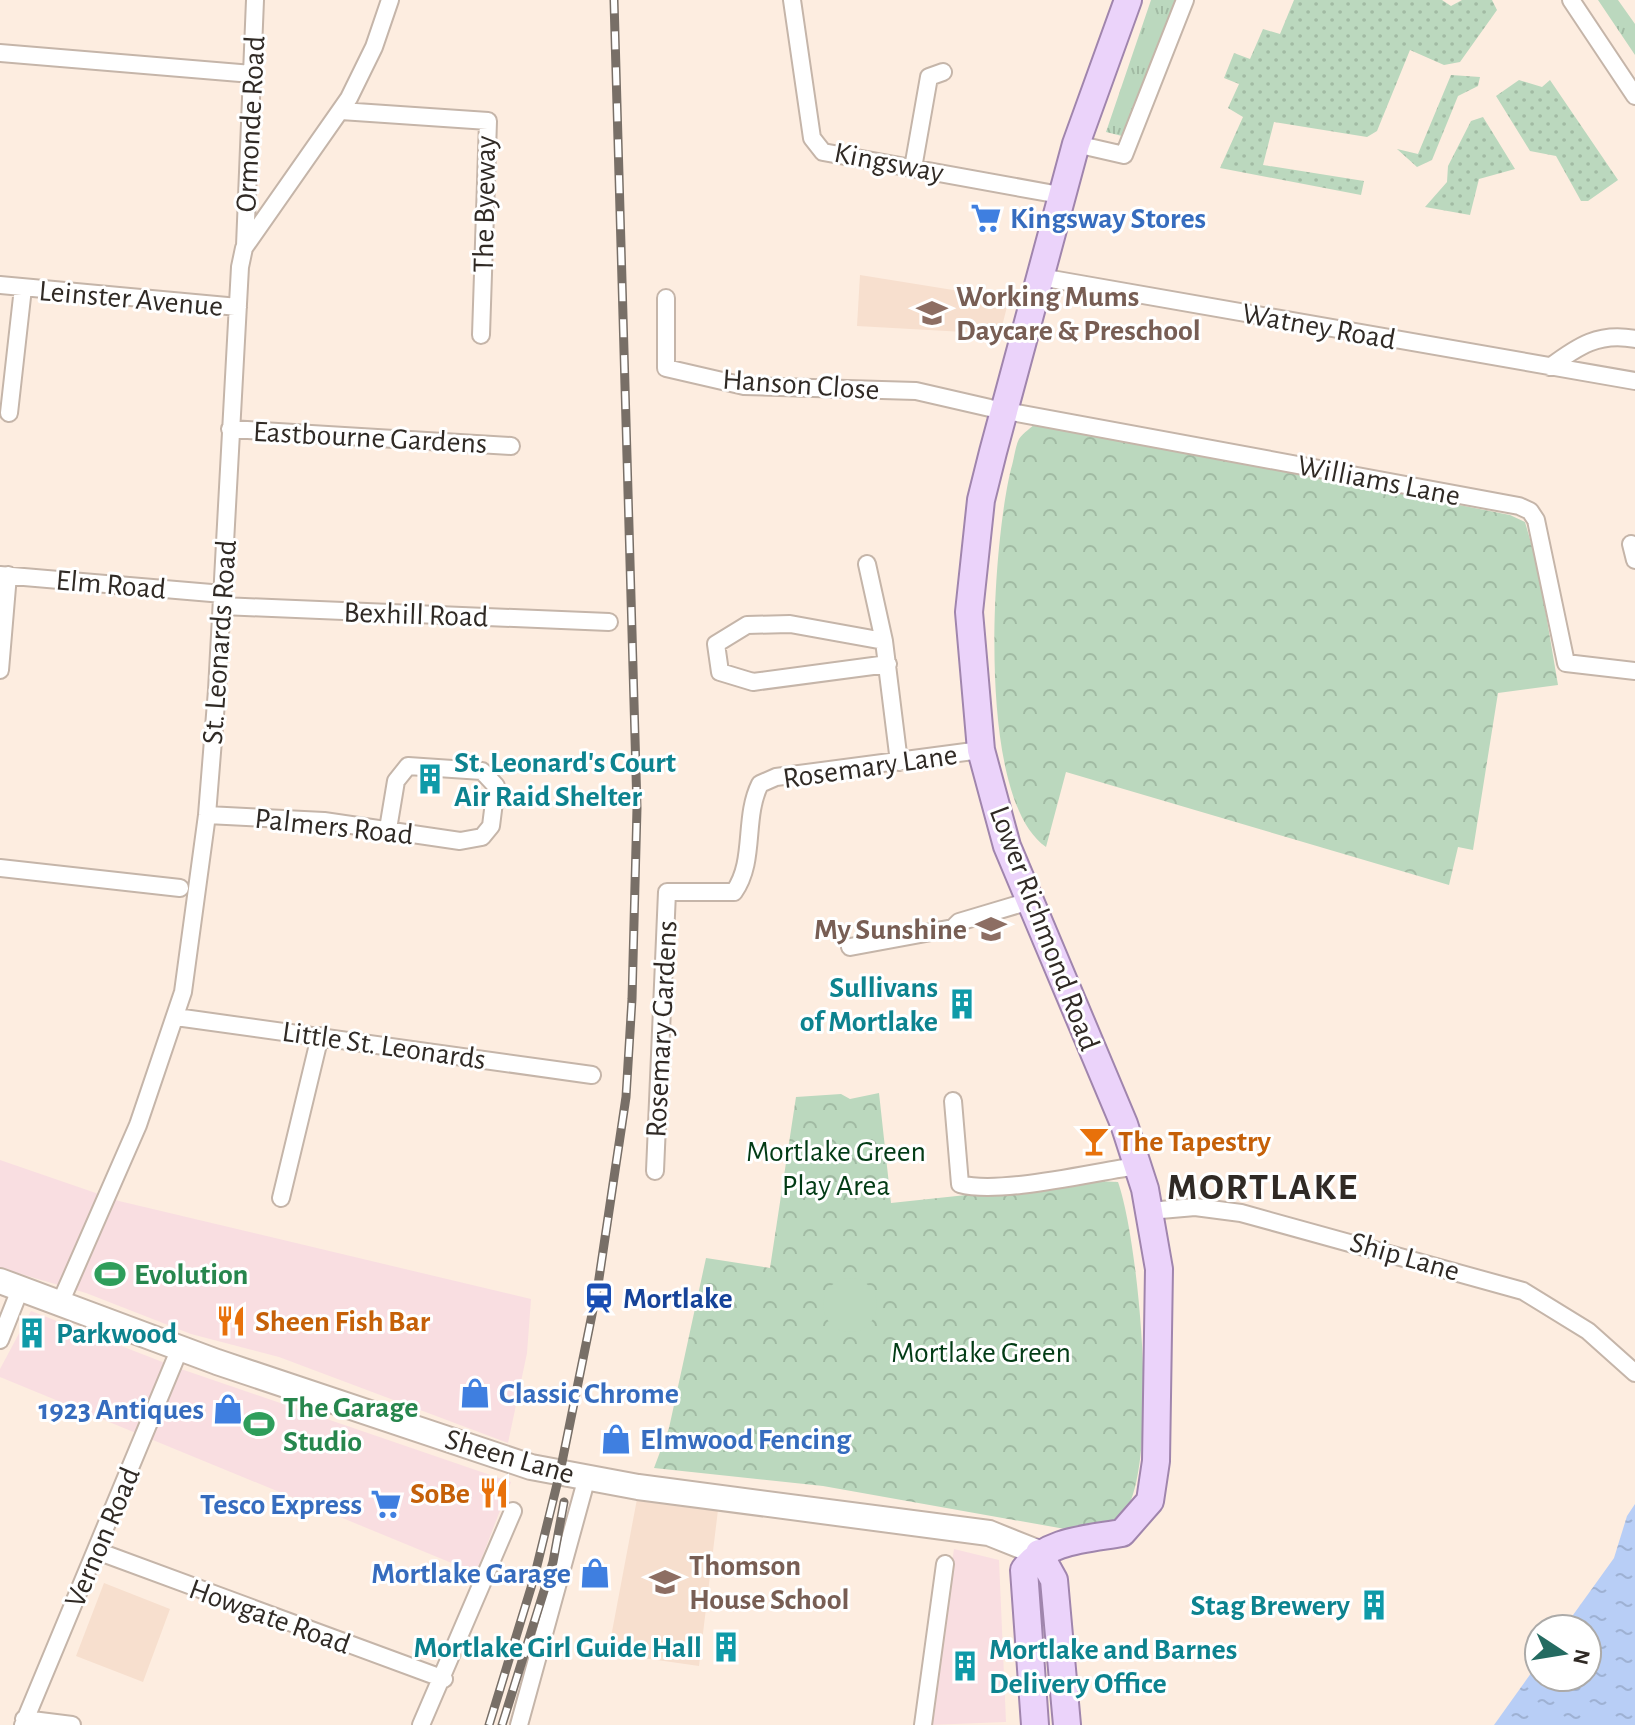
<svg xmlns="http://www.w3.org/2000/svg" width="1635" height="1725" font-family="'Alegreya Sans',sans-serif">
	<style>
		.commercial { fill: #f9dee1 }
		.built { fill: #f7dfce }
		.grass { fill: url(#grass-tufts) }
		.forest { fill: url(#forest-crowns) }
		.garden { fill: url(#garden-dots) }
		.pitch { fill: #bbd8be }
		.water { fill: url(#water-ripples) }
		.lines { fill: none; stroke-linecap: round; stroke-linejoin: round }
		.minor-casing { stroke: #c5b5a9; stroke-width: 20 }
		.secondary-casing { stroke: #c5b5a9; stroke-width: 28 }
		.primary-casing { stroke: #a085ad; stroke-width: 30 }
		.minor { stroke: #fff; stroke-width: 16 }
		.secondary { stroke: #fff; stroke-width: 24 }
		.primary { stroke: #ebd3fa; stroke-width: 26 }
		.rail-casing { stroke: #786f67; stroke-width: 9 }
		.rail { stroke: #fff; stroke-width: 6; stroke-dasharray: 18; stroke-linecap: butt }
		.labels { text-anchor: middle; stroke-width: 6; stroke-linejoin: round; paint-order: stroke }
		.street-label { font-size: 30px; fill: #302a25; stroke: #fff }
		.shop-label { font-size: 30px; font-weight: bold; fill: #366cbe; stroke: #fff; text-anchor: start }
		.education-label { font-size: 30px; font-weight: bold; fill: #785e54; stroke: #fff; text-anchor: start }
		.culture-label { font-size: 30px; font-weight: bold; fill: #0d838f; stroke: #fff; text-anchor: start }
		.food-label { font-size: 30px; font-weight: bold; fill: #c56008; stroke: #fff; text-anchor: start }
		.park-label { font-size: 30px; fill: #023b15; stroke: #fff }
		.leisure-label { font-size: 30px; font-weight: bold; fill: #27864d; stroke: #fff; text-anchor: start }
		.transit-label { font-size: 30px; font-weight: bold; fill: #164399; stroke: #fff; text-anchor: start }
		.district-label { font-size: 38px; font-weight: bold; letter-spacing: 2px; fill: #302a25; stroke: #fff }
	</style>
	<defs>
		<pattern id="grass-tufts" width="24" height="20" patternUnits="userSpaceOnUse" patternTransform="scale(2)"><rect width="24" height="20" fill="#bbd8be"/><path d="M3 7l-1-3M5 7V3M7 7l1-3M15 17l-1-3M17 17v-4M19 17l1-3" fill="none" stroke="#a1baa3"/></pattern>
		<pattern id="forest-crowns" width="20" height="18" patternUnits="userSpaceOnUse" patternTransform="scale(2)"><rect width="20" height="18" fill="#bbd8be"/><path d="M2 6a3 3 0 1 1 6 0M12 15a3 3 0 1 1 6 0" fill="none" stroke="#a1baa3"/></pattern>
		<pattern id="garden-dots" width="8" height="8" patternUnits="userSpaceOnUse" patternTransform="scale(2)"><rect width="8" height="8" fill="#bbd8be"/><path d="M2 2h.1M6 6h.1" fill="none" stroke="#a1baa3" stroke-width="1.8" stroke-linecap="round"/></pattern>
		<pattern id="water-ripples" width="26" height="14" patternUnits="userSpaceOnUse" patternTransform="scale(2)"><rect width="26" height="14" fill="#b8cef6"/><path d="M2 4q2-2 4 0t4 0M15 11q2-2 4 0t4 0" fill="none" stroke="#9eb1d3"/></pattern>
	</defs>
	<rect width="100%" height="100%" fill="#fdede0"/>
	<!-- commercial -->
	<path class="commercial" d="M0,1160L119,1201L531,1299L527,1353L508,1443L279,1357L191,1334L86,1293L0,1268Z
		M31,1311L178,1368L511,1482L476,1573L0,1377V1369Z
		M954,1549L999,1560L1006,1722L928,1725Z"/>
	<!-- built -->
	<path class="built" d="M860,275L1009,299L1000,334L857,326Z
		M637,1499L718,1510L699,1666L608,1653Z
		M104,1583L170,1609L143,1682L76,1656Z"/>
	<!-- grass -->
	<path class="grass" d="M1151,0H1175L1126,137L1106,132Z
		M1598,0H1618L1635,24V55Z"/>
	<!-- forest -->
	<path class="forest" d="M1037,422L1510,515L1525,522L1538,567L1558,685L1498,693L1473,850L1458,847L1449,885L1066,772L1046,847C975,798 992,546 1011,469C1014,460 1015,447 1019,439C1023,433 1032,427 1037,422Z
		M879,1093L891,1203L1097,1181L1118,1182C1139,1242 1160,1463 1124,1514C1114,1530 1099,1530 1082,1532L823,1486L654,1468L669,1428L706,1258L770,1268L796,1097L841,1094L850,1099Z"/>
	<!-- garden -->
	<path class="garden" d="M1294,0H1442L1451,6L1462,0H1492L1497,10L1460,62L1444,65L1410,50L1377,131L1367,137L1274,122L1263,165L1364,181L1361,195L1220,168L1243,117L1228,108L1239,84L1224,78L1234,53L1250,59L1263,29L1280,34Z
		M1451,75L1480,77L1478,86L1458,96L1432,160L1417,167L1397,149L1418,154Z
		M1519,80L1542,87L1550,80L1618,180L1588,201H1581L1556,156L1530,151L1496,96Z
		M1483,117L1515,169L1479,179L1470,215L1425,207L1447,182L1448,166L1471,121Z"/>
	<!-- pitch -->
	<path class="pitch" d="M823 1305a27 27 0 1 1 54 0a27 27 0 1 1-54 0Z"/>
	<!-- water -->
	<path class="water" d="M1635,1504V1725H1494L1539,1662V1677H1587V1629H1563L1614,1558L1627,1516Z"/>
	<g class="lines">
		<!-- minor casing -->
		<g class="minor-casing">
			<path id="minor" d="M792,0L812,138L823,152L1060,195
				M1571,0L1635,96
				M0,53L252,74
				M341,111L488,121L481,335
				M1076,144L1124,155L1185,0
				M913,168L929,77L943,72
				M245,246L255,0
				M1040,277L1635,381
				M0,285L238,307
				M666,298V368L744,386L916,391L990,408L1519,506L1530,511L1536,520L1566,663L1635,671
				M1550,367C1578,346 1599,332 1635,339
				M9,413L23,288
				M230,429L511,446
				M1631,544L1635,560
				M867,564L884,641L899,762
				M0,575L223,594
				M222,606L609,622
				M884,641L790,624L747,625L716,644L720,672L753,682L888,664
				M0,670L8,575
				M207,815L324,821L460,841L482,837L491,826L496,786L482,771L408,766L396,781L388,829
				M0,868L180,888
				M850,947L953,928L959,922L1033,900
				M176,1017L592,1075
				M953,1101L960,1184C1000,1195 1093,1172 1137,1166
				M655,1171L667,892H734C756,861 743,818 760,784L776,777L981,750
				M281,1198L320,1036
				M1149,1211L1195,1207L1241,1213L1523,1291L1588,1331L1635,1373
				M61,1301L138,1125L183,992L207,815L217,690L240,267L244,248L349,98L374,47L390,0
				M0,1340L21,1287
				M97,1551L444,1679
				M24,1719L72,1725
				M23,1725L180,1348
				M421,1725L513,1511
				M519,1725L587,1477
				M923,1725L945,1564"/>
		</g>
		<!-- secondary casing -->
		<g class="secondary-casing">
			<path id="secondary" d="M0,1281L217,1362L531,1467L638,1487L989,1533L1039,1553"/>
		</g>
		<!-- primary casing -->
		<g class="primary-casing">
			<path id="primary" d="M1039,1553L1054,1580L1067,1725
				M1035,1725L1024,1570C1046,1540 1088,1539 1122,1533L1150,1501L1156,1461L1159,1269L1145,1189L1124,1124L1007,846L981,750L969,612L981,500L993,452L1076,144L1128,0"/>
		</g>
		<!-- minor -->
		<use href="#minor" class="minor"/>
		<!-- secondary -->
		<use href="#secondary" class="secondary"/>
		<!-- primary -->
		<use href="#primary" class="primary"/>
		<!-- rail casing -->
		<g class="rail-casing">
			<path id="rail" d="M489,1725L534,1578L560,1472L598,1285L626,1097L632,999L637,808L614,0
				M502,1725L553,1562L564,1502"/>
		</g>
		<!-- rail -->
		<use href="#rail" class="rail"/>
	</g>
	<!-- icons -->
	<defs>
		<g id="supermarket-bare" transform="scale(2.4)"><path d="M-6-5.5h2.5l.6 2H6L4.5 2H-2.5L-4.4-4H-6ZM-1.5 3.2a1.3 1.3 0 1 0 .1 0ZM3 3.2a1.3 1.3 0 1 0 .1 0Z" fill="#3f7fe0" stroke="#fff" stroke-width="2.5" paint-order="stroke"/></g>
		<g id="school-bare" transform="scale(2.4)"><path d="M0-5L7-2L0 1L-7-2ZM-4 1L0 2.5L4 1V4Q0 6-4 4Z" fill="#8d6e63" stroke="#fff" stroke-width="2.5" paint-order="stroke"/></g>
		<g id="building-bare" transform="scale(2.4)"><path d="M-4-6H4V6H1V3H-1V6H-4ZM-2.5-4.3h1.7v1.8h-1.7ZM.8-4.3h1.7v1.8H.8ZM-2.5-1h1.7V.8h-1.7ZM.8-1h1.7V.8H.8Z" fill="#0f9aa8" stroke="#fff" stroke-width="2.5" paint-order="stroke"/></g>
		<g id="bar-bare" transform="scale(2.4)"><path d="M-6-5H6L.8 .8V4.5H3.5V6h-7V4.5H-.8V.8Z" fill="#e8710a" stroke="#fff" stroke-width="2.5" paint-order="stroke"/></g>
		<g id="stadium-bare" transform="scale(2.4)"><path d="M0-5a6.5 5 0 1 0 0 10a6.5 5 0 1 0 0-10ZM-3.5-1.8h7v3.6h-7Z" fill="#2e9e5b" stroke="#fff" stroke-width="2.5" paint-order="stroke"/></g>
		<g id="station-bare" transform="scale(2.4)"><path d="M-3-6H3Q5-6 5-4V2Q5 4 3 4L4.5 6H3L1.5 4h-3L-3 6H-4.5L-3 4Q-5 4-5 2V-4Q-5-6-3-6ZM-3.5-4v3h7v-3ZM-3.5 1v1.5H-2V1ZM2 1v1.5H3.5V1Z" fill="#1a4fb4" stroke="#fff" stroke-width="2.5" paint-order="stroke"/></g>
		<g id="restaurant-bare" transform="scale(2.4)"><path d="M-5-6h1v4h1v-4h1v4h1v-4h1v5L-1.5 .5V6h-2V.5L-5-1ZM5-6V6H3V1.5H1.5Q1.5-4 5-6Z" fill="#e8710a" stroke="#fff" stroke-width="2.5" paint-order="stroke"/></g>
		<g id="shop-bare" transform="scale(2.4)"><path d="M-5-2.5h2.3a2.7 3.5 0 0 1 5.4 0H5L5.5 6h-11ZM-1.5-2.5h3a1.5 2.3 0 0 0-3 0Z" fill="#3f7fe0" stroke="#fff" stroke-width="2.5" paint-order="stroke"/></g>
	</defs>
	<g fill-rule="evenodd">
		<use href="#supermarket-bare" x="986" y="218"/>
		<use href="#school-bare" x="932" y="313"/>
		<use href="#building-bare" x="430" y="779"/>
		<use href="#school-bare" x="991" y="929"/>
		<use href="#building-bare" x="962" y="1004"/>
		<use href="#bar-bare" x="1094" y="1141"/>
		<use href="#stadium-bare" x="110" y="1274"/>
		<use href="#station-bare" x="599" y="1298"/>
		<use href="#restaurant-bare" x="231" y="1321"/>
		<use href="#building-bare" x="32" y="1333"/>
		<use href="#shop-bare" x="475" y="1393"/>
		<use href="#shop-bare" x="228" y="1409"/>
		<use href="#stadium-bare" x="259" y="1424"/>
		<use href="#shop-bare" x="616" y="1439"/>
		<use href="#restaurant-bare" x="494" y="1493"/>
		<use href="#supermarket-bare" x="386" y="1504"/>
		<use href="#shop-bare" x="595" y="1573"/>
		<use href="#school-bare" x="665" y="1582"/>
		<use href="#building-bare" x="1374" y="1605"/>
		<use href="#building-bare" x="726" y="1647"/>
		<use href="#building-bare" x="965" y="1666"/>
	</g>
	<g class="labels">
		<!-- street labels -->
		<g class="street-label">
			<text transform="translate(250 124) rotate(-87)" y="10">Ormonde Road</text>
			<text transform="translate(889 162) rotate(11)" y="10">Kingsway</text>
			<text transform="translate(484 204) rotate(-89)" y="10">The Byeway</text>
			<text transform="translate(131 298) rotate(5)" y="10">Leinster Avenue</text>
			<text transform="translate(1319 326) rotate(10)" y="10">Watney Road</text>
			<text transform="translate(801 384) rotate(4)" y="10">Hanson Close</text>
			<text transform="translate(370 437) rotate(3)" y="10">Eastbourne Gardens</text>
			<text transform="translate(1379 480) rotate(11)" y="10">Williams Lane</text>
			<text transform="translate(111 584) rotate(5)" y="10">Elm Road</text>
			<text transform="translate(416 614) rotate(2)" y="10">Bexhill Road</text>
			<text transform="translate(219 642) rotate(-86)" y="10">St. Leonards Road</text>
			<text transform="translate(870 766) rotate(-8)" y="10">Rosemary Lane</text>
			<text transform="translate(334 826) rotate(6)" y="10">Palmers Road</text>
			<text transform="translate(1045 928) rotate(69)" y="10">Lower Richmond Road</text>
			<text transform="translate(661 1029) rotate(-87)" y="10">Rosemary Gardens</text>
			<text transform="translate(384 1045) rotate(8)" y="10">Little St. Leonards</text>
			<text transform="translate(1405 1256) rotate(16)" y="10">Ship Lane</text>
			<text transform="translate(510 1456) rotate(16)" y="10">Sheen Lane</text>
			<text transform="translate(102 1537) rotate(-67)" y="10">Vernon Road</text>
			<text transform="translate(270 1616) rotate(20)" y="10">Howgate Road</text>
		</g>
		<!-- shop labels -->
		<g class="shop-label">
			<text x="1010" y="228">Kingsway Stores</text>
			<text x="499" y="1403">Classic Chrome</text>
			<text x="204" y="1419" text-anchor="end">1923 Antiques</text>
			<text x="640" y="1449">Elmwood Fencing</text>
			<text x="362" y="1514" text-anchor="end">Tesco Express</text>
			<text x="571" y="1583" text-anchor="end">Mortlake Garage</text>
		</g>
		<!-- education labels -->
		<g class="education-label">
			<text x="956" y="306">Working Mums<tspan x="956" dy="34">Daycare &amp; Preschool</tspan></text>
			<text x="967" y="939" text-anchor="end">My Sunshine</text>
			<text x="689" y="1575">Thomson<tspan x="689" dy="34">House School</tspan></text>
		</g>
		<!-- culture labels -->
		<g class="culture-label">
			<text x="454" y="772">St. Leonard's Court<tspan x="454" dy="34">Air Raid Shelter</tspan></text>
			<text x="938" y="997" text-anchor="end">Sullivans<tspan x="938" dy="34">of Mortlake</tspan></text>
			<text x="56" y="1343">Parkwood</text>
			<text x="1350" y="1615" text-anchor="end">Stag Brewery</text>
			<text x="702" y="1657" text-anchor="end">Mortlake Girl Guide Hall</text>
			<text x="989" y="1659">Mortlake and Barnes<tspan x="989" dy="34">Delivery Office</tspan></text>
		</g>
		<!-- food labels -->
		<g class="food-label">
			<text x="1118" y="1151">The Tapestry</text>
			<text x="255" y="1331">Sheen Fish Bar</text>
			<text x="470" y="1503" text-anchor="end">SoBe</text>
		</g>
		<!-- park labels -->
		<g class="park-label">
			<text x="836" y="1161">Mortlake Green<tspan x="836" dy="34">Play Area</tspan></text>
			<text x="981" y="1362">Mortlake Green</text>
		</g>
		<!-- leisure labels -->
		<g class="leisure-label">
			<text x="134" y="1284">Evolution</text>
			<text x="283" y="1417">The Garage<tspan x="283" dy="34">Studio</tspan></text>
		</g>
		<!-- transit labels -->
		<g class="transit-label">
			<text x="623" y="1308">Mortlake</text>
		</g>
		<!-- district labels -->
		<g class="district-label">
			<text x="1263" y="1199">MORTLAKE</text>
		</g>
	</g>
	<!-- north arrow -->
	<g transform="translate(1563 1653) rotate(102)"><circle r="38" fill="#ffffff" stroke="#acaaa8" stroke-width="2"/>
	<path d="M0-6L14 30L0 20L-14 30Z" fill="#246b61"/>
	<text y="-12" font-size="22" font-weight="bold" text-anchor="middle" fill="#302a25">N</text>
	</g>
</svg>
